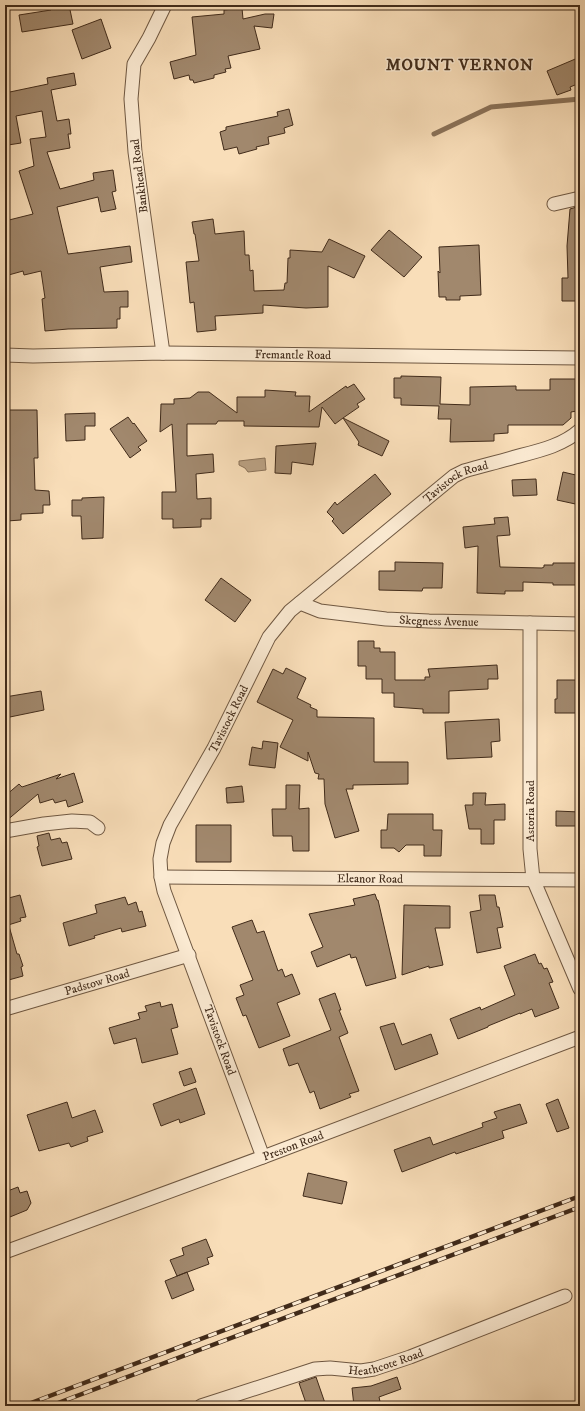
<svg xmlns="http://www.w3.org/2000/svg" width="585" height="1411" font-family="'IM FELL DW Pica',serif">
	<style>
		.water { fill: #baa183; stroke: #8a7259 }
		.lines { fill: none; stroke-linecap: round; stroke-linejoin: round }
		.stream { stroke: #8a7259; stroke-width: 5 }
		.building { fill: #a1886d; stroke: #412b1a }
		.minor-casing { stroke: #6f5842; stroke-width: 15 }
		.minor { stroke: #fbead2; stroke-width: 13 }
		.rail-casing { stroke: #412b1a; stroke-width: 4.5 }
		.rail { stroke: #fbead2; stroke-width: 3; stroke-dasharray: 9; stroke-linecap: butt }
		.labels { text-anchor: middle; stroke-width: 3; stroke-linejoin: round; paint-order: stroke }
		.street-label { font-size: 12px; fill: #412b1a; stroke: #fbead2 }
		.district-label { font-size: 16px; font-weight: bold; letter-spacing: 1px; fill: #412b1a; stroke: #fbead2 }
	</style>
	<rect width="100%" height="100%" fill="#f9deb9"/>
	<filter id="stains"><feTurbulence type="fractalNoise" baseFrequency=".005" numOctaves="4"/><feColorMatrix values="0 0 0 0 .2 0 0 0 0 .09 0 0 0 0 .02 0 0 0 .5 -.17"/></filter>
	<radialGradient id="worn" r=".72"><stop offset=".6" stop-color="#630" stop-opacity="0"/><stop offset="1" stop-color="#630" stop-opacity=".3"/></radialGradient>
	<!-- water -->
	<path class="water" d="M265,458L266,470L248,472L245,468L239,465V461Z"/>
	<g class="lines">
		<!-- stream -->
		<path class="stream" d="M434,134L491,107L580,99"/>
	</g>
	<!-- building -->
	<path class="building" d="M69,5L73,24L22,32L19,15L51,10V9Z
		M242,8L243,19L265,14H274L272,28L254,26L260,49L228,56L231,68L225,69L226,72L214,75V78L194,83L193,80H190L189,75L174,79L170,62L196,55L192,17L224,14V10Z
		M101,19L111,48L82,59L72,30Z
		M580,57V83L570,87L571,90L557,95L547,71Z
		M74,73L76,85L51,90L57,121L69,119L71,134H68L70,148L47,152L60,189L94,180L93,173L113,170L116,191L112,192L116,209L101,212L98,197L57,207L68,254L130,246L132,262L100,267L104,292L128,291V307H120V319H117V328L68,329L45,331L42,299L45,298L41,271L24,275L23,271L5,276V221L33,214L19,171L34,166L30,139L46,137L42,111L16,116L21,143L8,145L5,127V93L48,84L47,78Z
		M289,109L293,125L284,128L285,133L268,137L269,144L256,147L257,149L239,154L237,147L224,150L220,132L226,130V127L278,116L277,112Z
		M580,206V301H562V278H568L567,246L570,209Z
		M213,219L215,234L244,231L245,255H249L250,271L253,270L254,291L284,290L285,283H287L288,258H290V250L322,252L329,239L365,256L354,278L328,266V307L306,308L263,305V313L215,316L216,330L197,332L194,302L190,303L186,262L199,261L195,234H194L192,222Z
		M389,230L422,257L404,277L371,250Z
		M479,245L481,295L460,296V300H446V297H439L438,271L440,273L439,247Z
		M401,376L441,377L440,404L470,405V387L516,386V390H550V379H576L577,411L571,412V418L563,425H508V433L494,434V441L450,442L451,419H438L439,406L401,405V398H394V378H401Z
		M354,384L365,399L357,404L359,407L343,418L389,441L382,456L358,445L359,442L343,418L335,424L322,407L319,427L244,426V421H218L216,424H187V456L213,454L214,472L196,474L197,499L211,498V519H201V527L173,528V519H162V492H176L172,424L160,432L161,404H174V399L190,398L198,392H209L237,413V397H265V390L296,392L295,396H310L309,412L346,386L347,388Z
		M5,410H37L38,458H34L35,490L49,491L50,505H43V513L21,514V520L7,521L6,481H5Z
		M95,413V426H85V440L66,441L65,414Z
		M128,417L133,424L134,423L147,441L138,447L141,450L130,458L110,429Z
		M316,443L313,465L292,462L291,474L275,473L276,446Z
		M563,472L580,476V505L557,500Z
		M375,474L391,494L343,534L332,521L334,519L327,512L335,502L337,505Z
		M536,479L537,495L513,496L512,480Z
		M104,497L103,538L82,539L81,516H72V500H82V498Z
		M508,517L510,535L497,536L500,567L542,568L544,567V565H553V563H580V585H553V583L523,582V591H505V594L477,593L478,546L465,548L463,527L495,524L494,518Z
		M395,562L443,563L442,588H423L422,591L379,590V571H395Z
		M221,578L251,600L235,622L205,600Z
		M358,641H374V648H380V652H395V680H425V677H430L428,669L497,665L498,679H488V689L449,691V713H423V709L394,707V693H382V679H366V666H358Z
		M286,668L306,678L297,698L311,705L310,707L317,710V717L374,718V762H408V784L353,785V789H346L359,831L335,838L325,804L324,779H318L319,774L315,773L308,752V761L280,747L293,720L257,702L273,669L283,674Z
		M557,680H579V687H580V713H555V699H557Z
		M41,691L44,710L5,718V697Z
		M499,719L500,741L491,742L492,757L447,759L445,722Z
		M263,741L278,743L275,768L249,765L252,747L262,749Z
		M74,773L83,802L68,807L66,800L55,803L53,799L40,803L38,794L5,822V796L19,784L22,787L61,774L56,779Z
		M286,785H300L299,809L309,808V851H293L292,836H273L272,809H286Z
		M242,786L244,802L227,803L226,788Z
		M473,793H486L485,805L505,804V820H494V844H481V829H469L465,805H473Z
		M556,811L580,812V826H556Z
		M388,814H433V830H442L441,856H424V845H406L399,852L394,848H381V830H387Z
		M196,825H231V862H196Z
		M49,833L51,840L60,838L62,843L67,842L72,859L42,866L37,847L39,846L37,836Z
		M375,894L377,900H378L396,978L366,986L356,957L351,958L350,954L317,967L311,952L323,947L309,914L355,905L353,899Z
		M20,895L26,917L20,918L21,921L5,926V899Z
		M479,895H495L497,907H499L503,927L497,928L501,948L477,953L470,912L481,910Z
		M125,897L128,905L136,902L139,912L142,911L146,926L122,932L121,928L94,936L95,938L69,946L63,923L97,913L95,905Z
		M404,905L450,906V928H435L443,965L429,968V966L402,975Z
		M252,920L257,933L264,931L278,971L282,969L285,977L292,974L300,994L277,1003L290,1036L259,1048L246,1015L243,1016L236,998L244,995L240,985L253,980L232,927Z
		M9,926L17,954H19L23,966L21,967L23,976L5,981V927Z
		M535,954L539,964L541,963L544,969L547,968L553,982L549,983L559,1008L535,1017L532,1009L520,1014V1013L488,1026V1027L458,1039L450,1019L480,1007L481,1010L515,995L504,966Z
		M335,993L341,1010H339L348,1033L339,1037L359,1091L349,1094L351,1097L320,1109L314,1091L310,1093L298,1063L289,1066L283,1049L331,1030L319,999Z
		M160,1002L161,1007L172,1004L178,1027L171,1029L178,1054L142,1063L136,1038L114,1044L109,1028L140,1019L138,1013L147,1011L145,1006Z
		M394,1023L402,1045L431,1034L438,1054L395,1070L380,1027Z
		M191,1068L196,1082L184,1086L179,1072Z
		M196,1088L205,1114L180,1123L179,1119L161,1126L153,1104Z
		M558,1099L569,1128L557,1132L546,1104Z
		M67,1102L72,1118L95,1110L103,1132L87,1137L88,1141L71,1147L69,1143L39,1151L27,1115Z
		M520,1104L527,1123L502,1131L504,1138L456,1154L455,1152L402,1172L394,1150L430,1137L433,1145L483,1127L482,1123L497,1118L494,1112Z
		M308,1173L347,1182L342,1204L303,1196Z
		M18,1187L20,1193L27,1191L31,1203L27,1210L5,1219V1192Z
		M206,1239L213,1256L207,1258L209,1264L177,1276L170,1260L184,1255L182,1248Z
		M187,1272L194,1290L172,1299L165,1281Z
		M316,1377L326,1406H307L299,1383Z
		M397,1377L401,1389L379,1397L381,1406H354L352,1388L371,1386Z"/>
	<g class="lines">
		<!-- minor casing -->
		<g class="minor-casing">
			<g id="minor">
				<path d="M554,204L580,198"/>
				<path d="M163,353L135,152L131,99L134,64L149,38L165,5"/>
				<path id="s1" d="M5,355L33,356L163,353L580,358"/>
				<path id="s2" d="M300,603L320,611L386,619L429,621L580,624"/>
				<path d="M530,623V849L533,879L580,989"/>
				<path d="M5,831L44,824L72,821L90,822L98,828"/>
				<path id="s3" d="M161,877L580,880"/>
				<path id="s4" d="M5,1009L189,955"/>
				<path id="s5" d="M263,1157L164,891L161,877L160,859L163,843L170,825L214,748L269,637L290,611L454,476L464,471C481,466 498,462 515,457C538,451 562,446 580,430"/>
				<path id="s6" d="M5,1252L263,1157L580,1037"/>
				<path id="s7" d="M201,1406L315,1369L330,1368L361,1371L374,1369L410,1357L565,1296"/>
			</g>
		</g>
		<!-- minor -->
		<use href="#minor" class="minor"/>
		<!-- rail casing -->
		<g class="rail-casing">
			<path id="rail" d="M23,1406L580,1196
				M50,1406L580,1207"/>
		</g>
		<!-- rail -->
		<use href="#rail" class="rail"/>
	</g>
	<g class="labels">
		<!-- street labels -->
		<g class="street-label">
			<text transform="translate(139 176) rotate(-97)" y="4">Bankhead Road</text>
			<text dy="4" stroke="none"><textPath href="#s1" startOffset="288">Fremantle Road</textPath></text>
			<text dy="4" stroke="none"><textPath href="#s5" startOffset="809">Tavistock Road</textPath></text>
			<text dy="4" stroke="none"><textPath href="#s2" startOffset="141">Skegness Avenue</textPath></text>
			<text dy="4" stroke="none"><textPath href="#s5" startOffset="473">Tavistock Road</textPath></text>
			<text transform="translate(530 811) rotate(-90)" y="4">Astoria Road</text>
			<text dy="4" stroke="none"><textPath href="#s3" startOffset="209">Eleanor Road</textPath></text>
			<text dy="4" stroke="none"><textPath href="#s4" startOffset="96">Padstow Road</textPath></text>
			<text transform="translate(220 1040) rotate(70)" y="4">Tavistock Road</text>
			<text dy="4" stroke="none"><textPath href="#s6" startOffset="307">Preston Road</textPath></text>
			<text dy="4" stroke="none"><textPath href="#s7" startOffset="192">Heathcote Road</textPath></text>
		</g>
		<!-- district labels -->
		<g class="district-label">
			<text x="460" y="70">MOUNT VERNON</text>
		</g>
	</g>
	<!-- margin -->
	<rect width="585" height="1411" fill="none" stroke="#f9deb9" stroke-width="20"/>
	<rect x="6" y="6" width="573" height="1399" fill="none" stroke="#412b1a" stroke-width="2"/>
	<rect x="10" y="10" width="565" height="1391" fill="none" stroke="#412b1a"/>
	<rect width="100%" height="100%" filter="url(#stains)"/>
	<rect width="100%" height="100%" fill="url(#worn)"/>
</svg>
